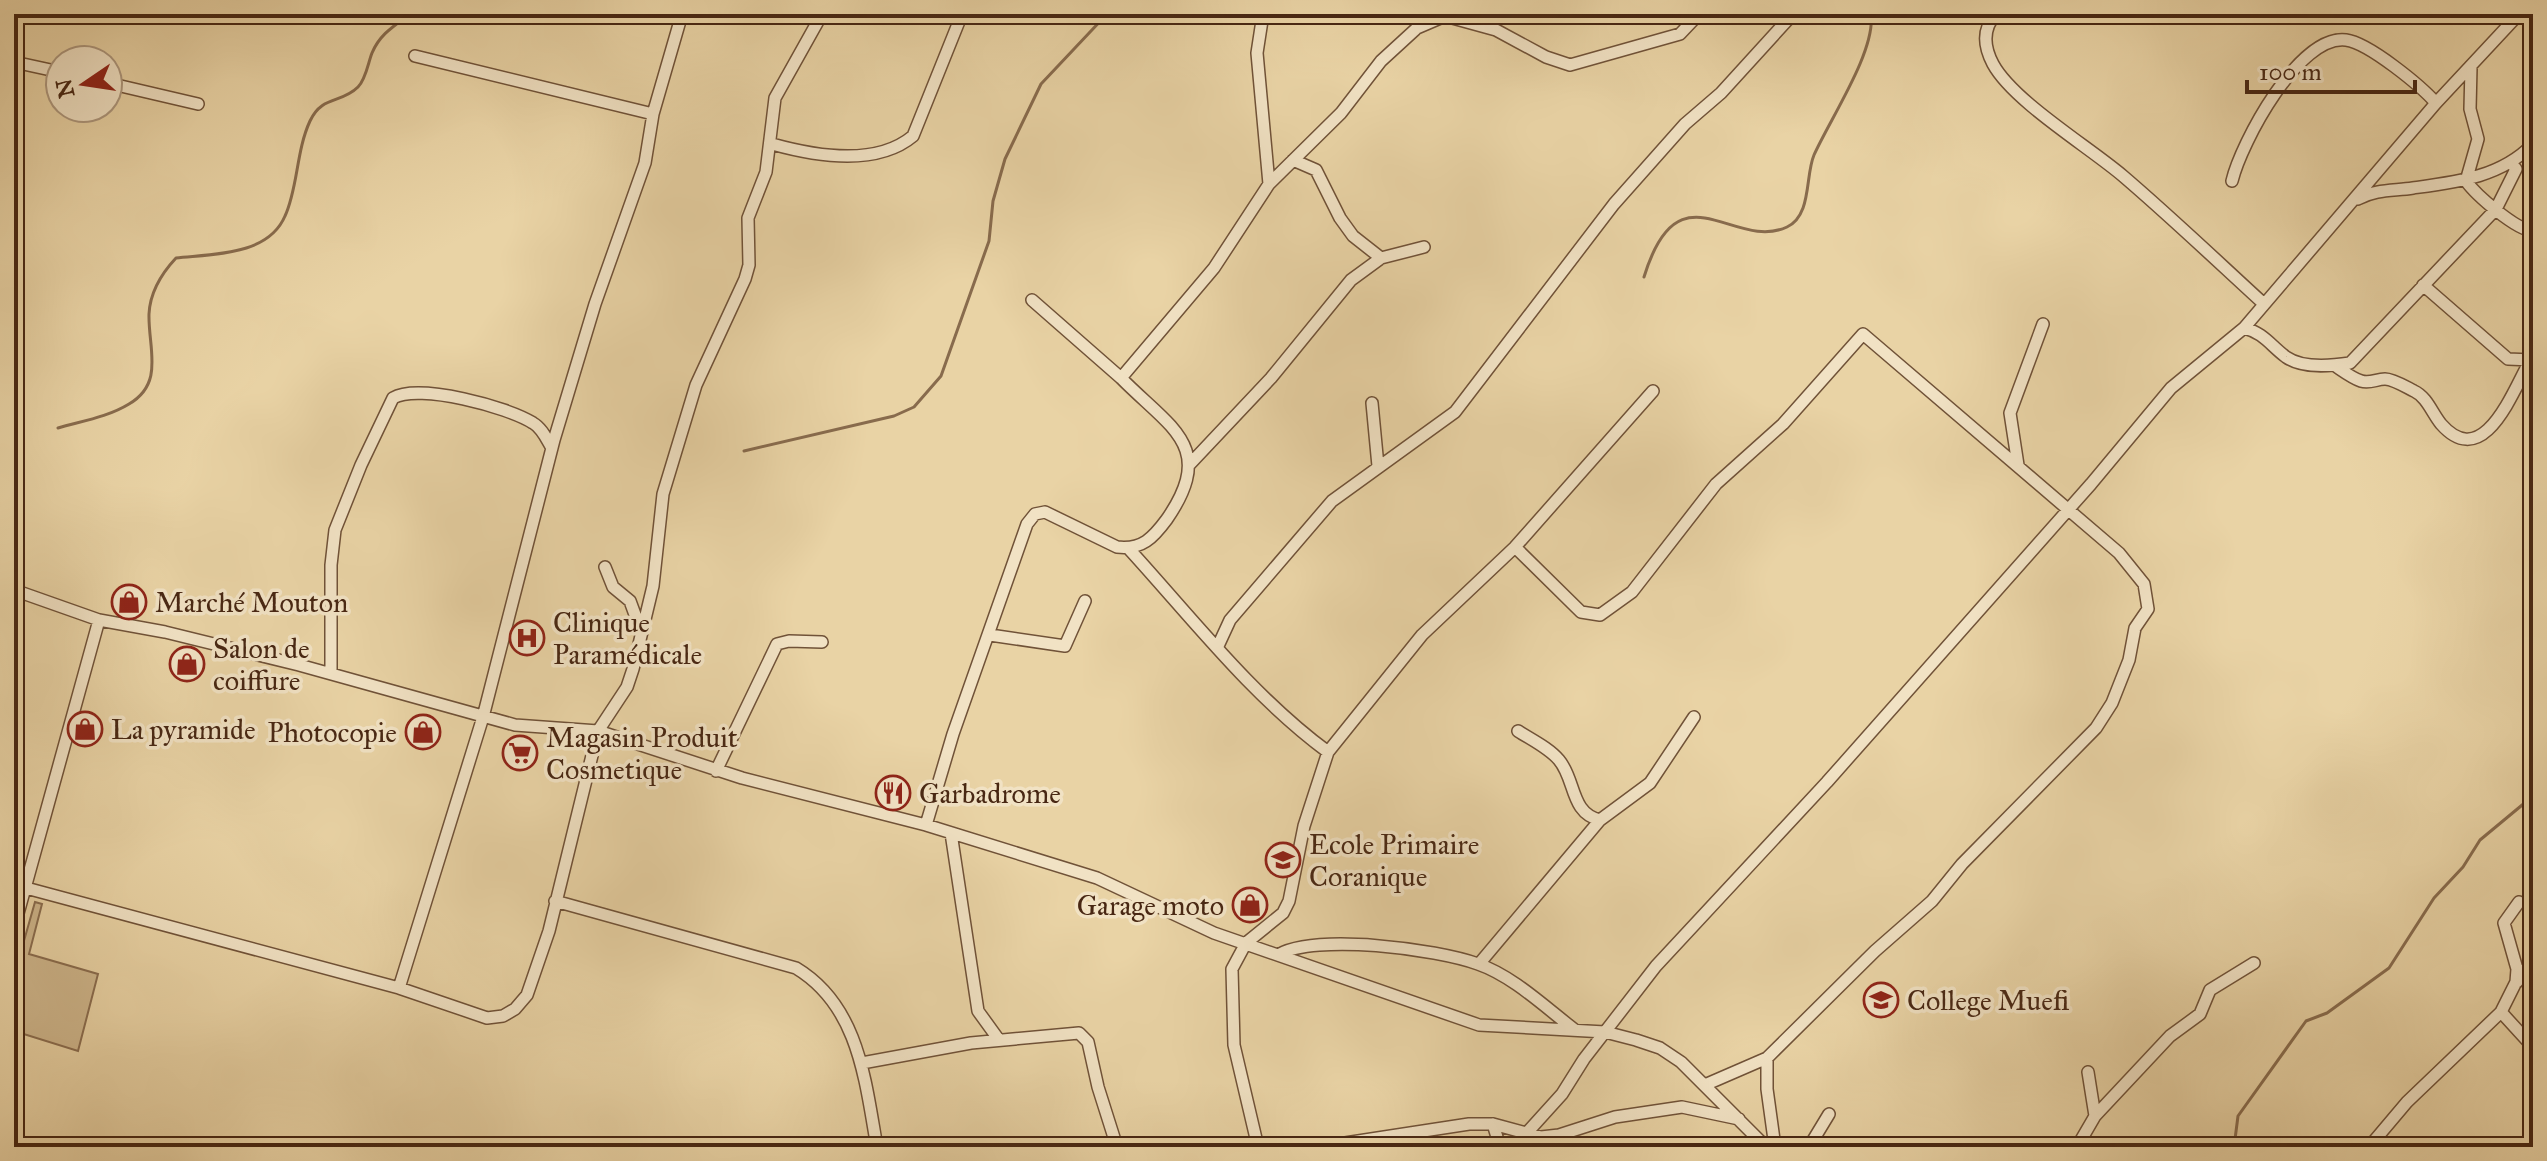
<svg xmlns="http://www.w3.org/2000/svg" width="2547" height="1161" font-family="'IM FELL Great Primer',serif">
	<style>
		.green { fill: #ceb68c; stroke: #8b6e50; stroke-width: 2 }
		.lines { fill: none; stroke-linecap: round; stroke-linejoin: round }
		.stream { stroke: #886b4d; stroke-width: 3 }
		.minor-casing { stroke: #705238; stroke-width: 14 }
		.minor { stroke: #f1e2c4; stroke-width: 11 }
		.labels { text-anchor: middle; stroke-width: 7; stroke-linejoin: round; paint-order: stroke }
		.poi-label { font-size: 28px; fill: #482713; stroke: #f1e2c4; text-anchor: start }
	</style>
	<rect width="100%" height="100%" fill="#e9d3a5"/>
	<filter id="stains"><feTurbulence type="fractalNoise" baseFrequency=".0025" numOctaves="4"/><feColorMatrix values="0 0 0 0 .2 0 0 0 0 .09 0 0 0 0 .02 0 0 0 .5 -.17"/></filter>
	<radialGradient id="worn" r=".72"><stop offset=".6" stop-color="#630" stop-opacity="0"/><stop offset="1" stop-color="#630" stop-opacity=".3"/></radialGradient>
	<!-- green -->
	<path class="green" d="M35,902L42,904L29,954L98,974L78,1051L14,1031V976Z"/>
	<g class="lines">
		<!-- stream -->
		<path class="stream" d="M1644,277C1679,163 1733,252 1787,227C1812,215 1805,176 1814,155C1830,119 1876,51 1871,14
			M58,428C82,421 108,417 129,404C165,383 148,348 149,314C150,293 162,273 176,258C212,254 268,256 285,216C298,188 296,151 310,121C322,95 341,104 358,87C366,79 368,63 372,53C380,34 394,26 410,14
			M744,451L894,416L914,407L941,376L989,241L993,201L1005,159L1041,84L1107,14
			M2234,1147L2238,1116L2306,1021L2327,1013L2389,968L2434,898L2463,867L2480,840L2533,796"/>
		<!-- minor casing -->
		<g class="minor-casing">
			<path id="minor" d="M1263,14L1257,53L1269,184
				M1996,14C1982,29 1984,47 1993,64C2013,101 2089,147 2123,176C2171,217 2217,261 2264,304
				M415,56L653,114
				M14,62L60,72
				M2471,67L2470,109L2478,139L2466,181C2476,195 2516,230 2533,231
				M108,83L198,104
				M772,144C815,156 876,167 913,136L962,14
				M1293,160L1316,170L1340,218L1353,236L1381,258
				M2232,181C2241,143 2299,34 2346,40C2369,43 2421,86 2436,103
				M2358,199C2376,189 2394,191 2413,188C2457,182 2501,177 2533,144
				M2423,285L2508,359L2532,360
				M1032,300L1121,378L1214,268L1269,184L1341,113L1381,61L1417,28L1445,16L1496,30L1546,57L1570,65L1680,34L1699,14
				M2244,328C2264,333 2270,345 2286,357C2303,369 2331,366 2350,363L2496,209L2516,169L2512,164
				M2334,365C2343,371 2352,378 2361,381C2370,384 2376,379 2385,379C2393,379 2406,387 2414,391C2427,397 2432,413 2441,424C2484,473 2513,390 2530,361L2533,363
				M1372,403L1378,466
				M1190,464L1271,378L1351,280L1381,258L1424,247
				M2018,465L2010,413L2043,324
				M1515,547L1581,612L1600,615L1632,592L1716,484L1783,424L1863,334L2119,553L2144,584L2148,609L2135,628L2129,660L2112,703L2096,728L1962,864L1932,901L1875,951L1767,1058V1089L1775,1147
				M1129,549C1192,618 1252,696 1328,752
				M605,567L613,587L630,601L641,631
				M14,590L99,620L165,632L299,665L515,725L598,731L742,778L926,825L1097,878L1214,933L1479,1025L1605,1032L1636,1040L1660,1048L1681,1062L1766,1147
				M990,635L1065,646L1085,601
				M1218,646L1230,620L1332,501L1455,412L1614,204L1685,124L1721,93L1793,14
				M331,673V565L335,530L361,465L393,398C419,383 508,407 533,423C542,428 547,440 552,448
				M1518,731C1532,740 1549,748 1559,760C1576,780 1570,813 1600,820
				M716,771L777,644L789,641L822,642
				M926,825L953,734L1027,524L1035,514L1045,512L1117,547C1142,550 1153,538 1167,519C1217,446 1170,428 1121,378
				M951,833L978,1011L999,1040
				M26,888L399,988L487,1018L503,1016L515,1009L527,995L549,931L598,731L627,687L633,669L653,586L663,494L696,385L745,279L749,265L748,218L766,172L775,98L822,14
				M555,901L796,968C859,1006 865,1080 877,1147
				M14,928L99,620
				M1278,955C1316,933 1436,949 1478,964C1513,976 1546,1008 1575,1030
				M1479,964L1600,820L1650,783L1694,717
				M2517,982L2533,958
				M399,988L483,717L554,440L595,304L645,163L653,114L682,14
				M2501,1012L2533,1047
				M862,1063L971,1043L1079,1033L1088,1042L1098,1087L1117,1147
				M2088,1072L2095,1116
				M1707,1084L1767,1058
				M1493,1124L1500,1147
				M1258,1147L1234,1045L1232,969L1246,943L1283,913L1289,901L1304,826L1328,752L1422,635L1515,547L1653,391
				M1319,1147L1469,1124H1493L1541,1137L1559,1135L1615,1117L1682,1107L1739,1119
				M1514,1147L1562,1094L1584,1059L1656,966L1827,782L2091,484L2171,388L2244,328L2436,103L2519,14
				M1809,1147L1829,1114
				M2077,1147L2095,1116L2170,1036L2200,1014L2210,990L2254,963
				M2369,1147L2407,1102L2501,1012L2516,982L2517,969L2504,923L2519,902"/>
		</g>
		<!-- minor -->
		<use href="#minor" class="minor"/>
	</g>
	<!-- icons -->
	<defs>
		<g id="shop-ring" transform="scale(1.8)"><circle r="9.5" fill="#f1e2c4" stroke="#8f2418" stroke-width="1.5"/><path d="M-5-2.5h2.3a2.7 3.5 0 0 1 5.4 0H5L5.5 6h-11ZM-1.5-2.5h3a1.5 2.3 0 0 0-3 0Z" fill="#8f2418"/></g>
		<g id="hospital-ring" transform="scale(1.8)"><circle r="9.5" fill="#f1e2c4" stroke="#8f2418" stroke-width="1.5"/><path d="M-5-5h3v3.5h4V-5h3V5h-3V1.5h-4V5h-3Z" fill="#8f2418"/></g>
		<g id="supermarket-ring" transform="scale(1.8)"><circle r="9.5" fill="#f1e2c4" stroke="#8f2418" stroke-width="1.5"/><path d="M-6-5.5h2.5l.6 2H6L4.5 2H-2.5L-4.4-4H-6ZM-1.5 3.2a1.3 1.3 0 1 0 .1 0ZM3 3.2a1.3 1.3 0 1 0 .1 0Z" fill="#8f2418"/></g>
		<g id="restaurant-ring" transform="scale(1.8)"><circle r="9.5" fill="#f1e2c4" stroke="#8f2418" stroke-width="1.5"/><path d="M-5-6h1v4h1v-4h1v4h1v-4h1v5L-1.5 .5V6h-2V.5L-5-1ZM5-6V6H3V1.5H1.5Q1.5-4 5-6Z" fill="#8f2418"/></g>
		<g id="school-ring" transform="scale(1.8)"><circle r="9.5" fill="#f1e2c4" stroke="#8f2418" stroke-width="1.5"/><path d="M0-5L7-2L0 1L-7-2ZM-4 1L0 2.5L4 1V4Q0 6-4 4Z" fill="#8f2418"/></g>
		<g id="university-ring" transform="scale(1.8)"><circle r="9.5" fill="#f1e2c4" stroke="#8f2418" stroke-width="1.5"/><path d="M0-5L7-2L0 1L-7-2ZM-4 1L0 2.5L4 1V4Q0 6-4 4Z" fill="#8f2418"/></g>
	</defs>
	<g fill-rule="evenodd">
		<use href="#shop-ring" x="129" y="602"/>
		<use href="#hospital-ring" x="527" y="638"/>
		<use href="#shop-ring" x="187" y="664"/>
		<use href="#shop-ring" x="85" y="729"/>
		<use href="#shop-ring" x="423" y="732"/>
		<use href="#supermarket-ring" x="520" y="753"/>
		<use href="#restaurant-ring" x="893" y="793"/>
		<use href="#school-ring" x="1283" y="860"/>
		<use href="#shop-ring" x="1250" y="905"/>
		<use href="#university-ring" x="1881" y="1000"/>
	</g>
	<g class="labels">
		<!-- poi labels -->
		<g class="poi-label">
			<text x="155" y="612">Marché Mouton</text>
			<text x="553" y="632">Clinique<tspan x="553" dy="32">Paramédicale</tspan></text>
			<text x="213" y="658">Salon de<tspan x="213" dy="32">coiffure</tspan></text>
			<text x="111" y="739">La pyramide</text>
			<text x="397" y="742" text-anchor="end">Photocopie</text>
			<text x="546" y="747">Magasin Produit<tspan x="546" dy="32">Cosmetique</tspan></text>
			<text x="919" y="803">Garbadrome</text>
			<text x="1309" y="854">Ecole Primaire<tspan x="1309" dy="32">Coranique</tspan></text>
			<text x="1224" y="915" text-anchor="end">Garage moto</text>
			<text x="1907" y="1010">College Muefi</text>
		</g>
	</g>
	<!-- margin -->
	<rect width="2547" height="1161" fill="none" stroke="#e9d3a5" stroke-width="48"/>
	<rect x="16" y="16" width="2515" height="1129" fill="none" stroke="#482713" stroke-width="4"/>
	<rect x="24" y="24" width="2499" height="1113" fill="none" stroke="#482713" stroke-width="2"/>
	<!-- north arrow -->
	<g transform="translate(84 84) rotate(257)"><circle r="38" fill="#f1e2c4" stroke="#ad977d" stroke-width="2"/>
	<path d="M0-6L14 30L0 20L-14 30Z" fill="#8f2418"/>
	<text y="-12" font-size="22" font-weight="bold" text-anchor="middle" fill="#482713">N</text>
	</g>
	<!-- scale -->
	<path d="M2247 80v12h168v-12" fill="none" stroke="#482713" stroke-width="4"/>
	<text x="2259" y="80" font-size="24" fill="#482713" stroke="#f1e2c4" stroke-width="6" paint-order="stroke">100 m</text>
	<rect width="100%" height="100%" filter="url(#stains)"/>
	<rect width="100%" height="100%" fill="url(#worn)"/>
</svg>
